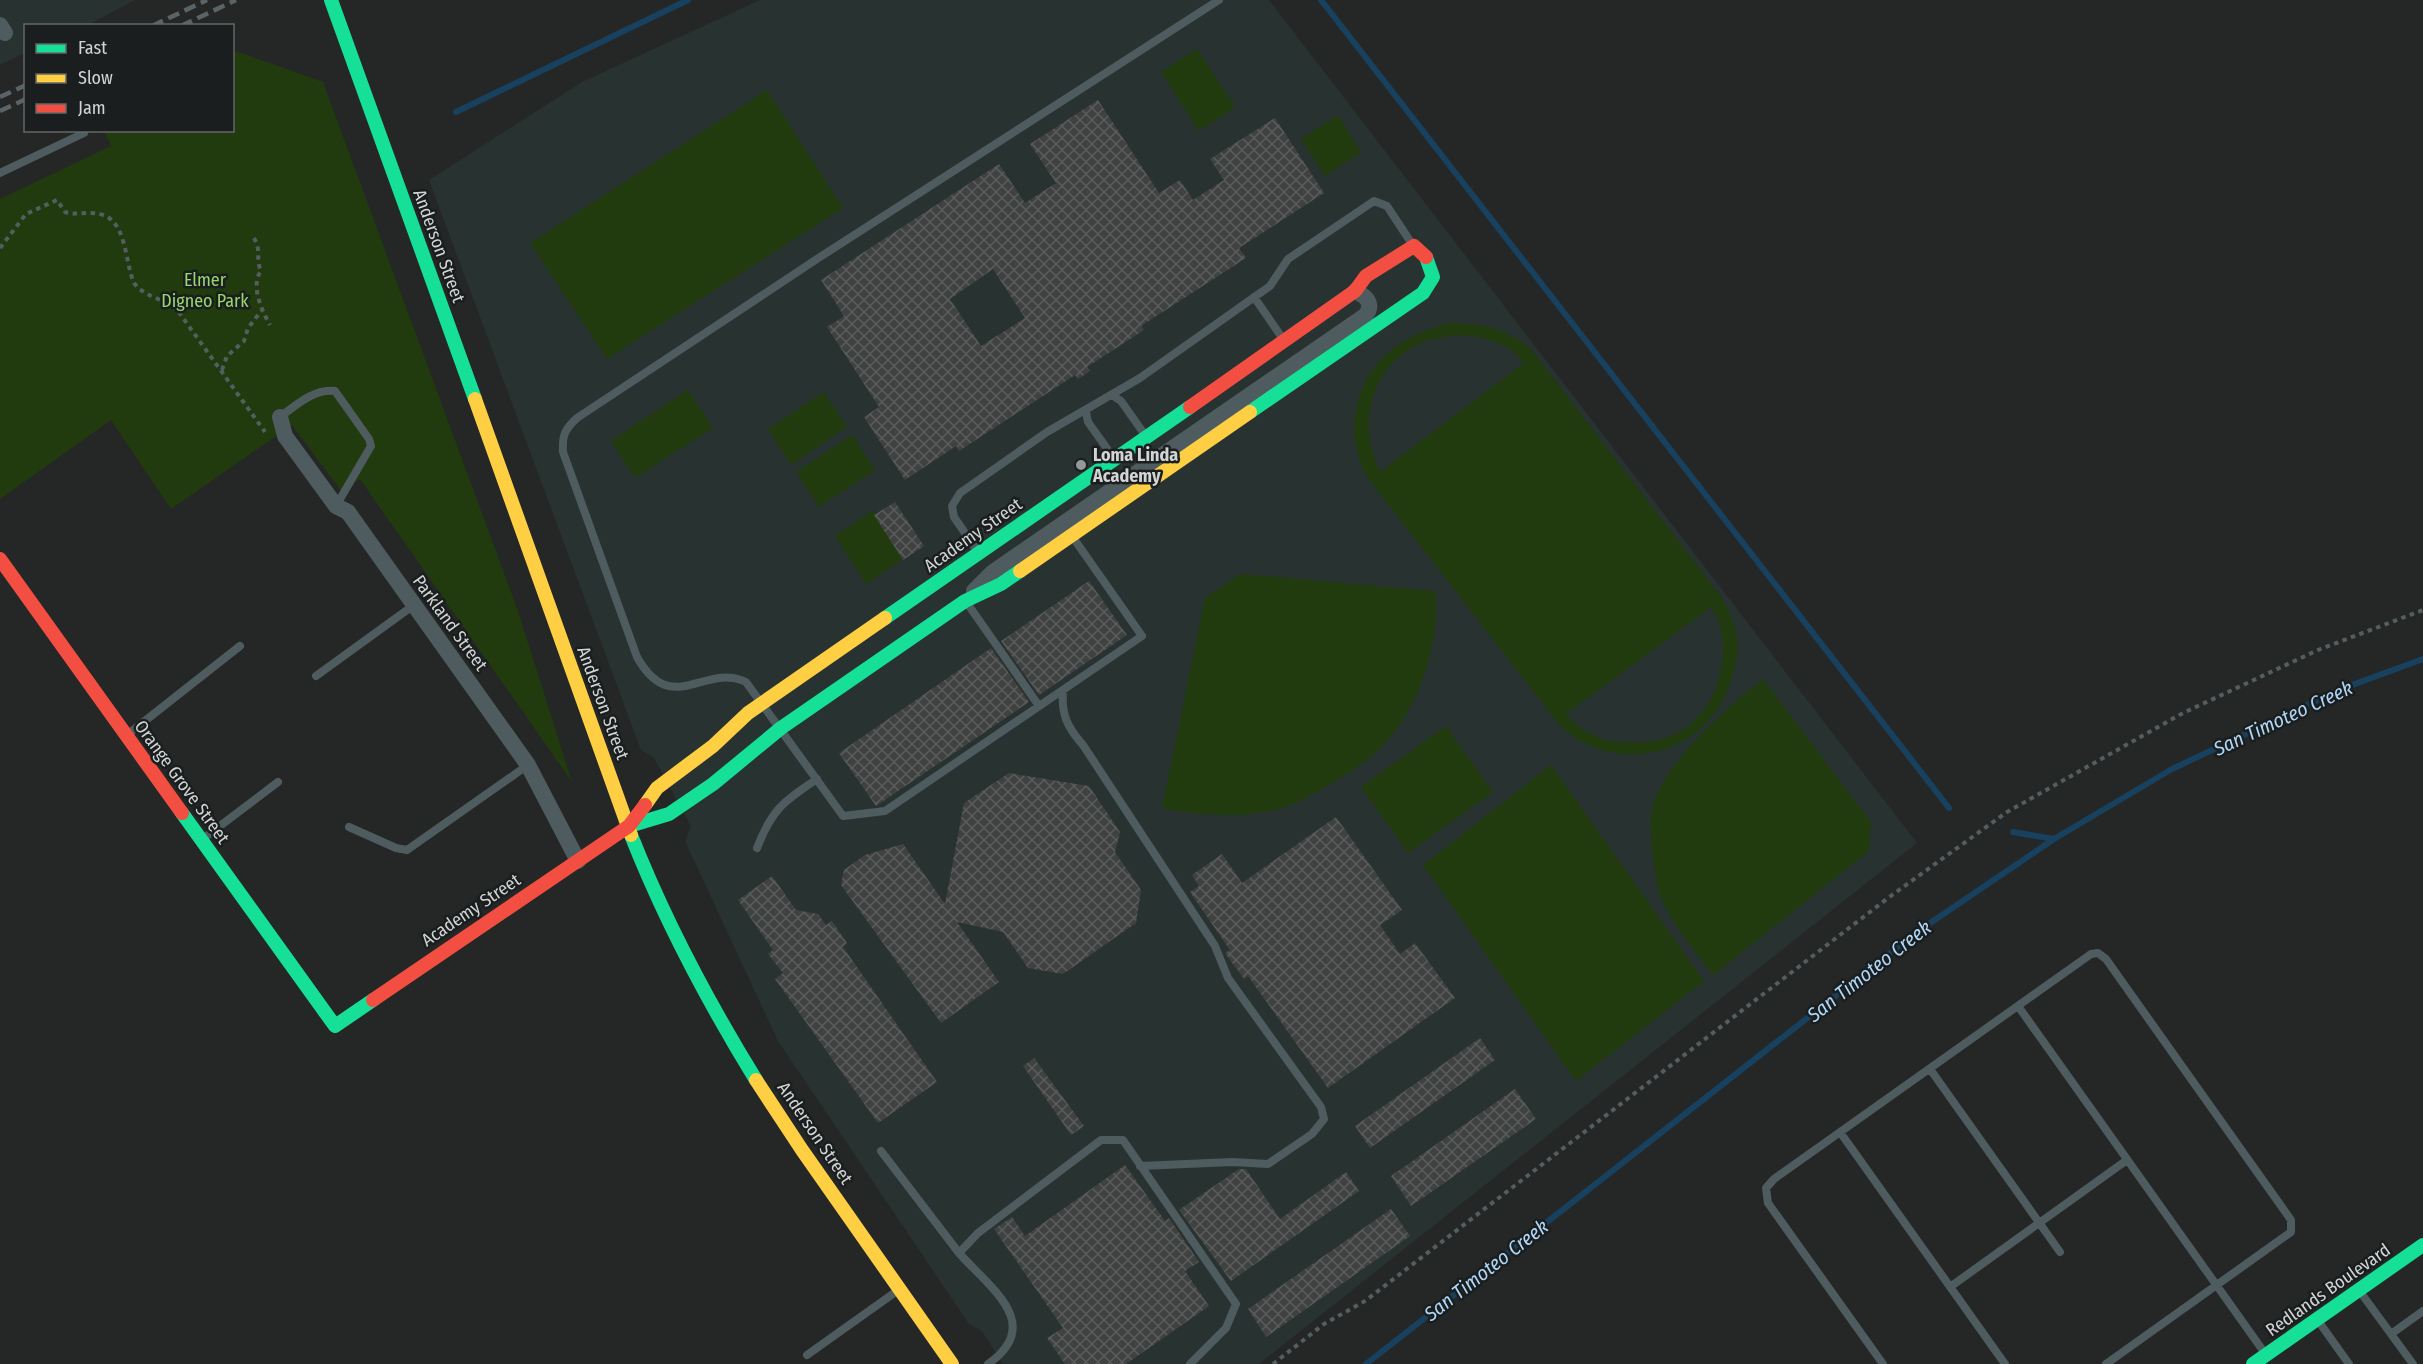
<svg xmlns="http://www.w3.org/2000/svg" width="2423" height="1364" font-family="'Fira Sans Condensed',sans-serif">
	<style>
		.built { fill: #283231 }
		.green { fill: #213b0f; fill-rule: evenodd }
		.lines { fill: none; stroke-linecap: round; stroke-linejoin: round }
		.stream { stroke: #18415f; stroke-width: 6 }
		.building { fill: url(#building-cross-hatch); fill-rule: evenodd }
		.path { stroke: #545e61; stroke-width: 4; stroke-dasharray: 4.5 4.5; stroke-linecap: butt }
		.lane { stroke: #4f5c5f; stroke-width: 8 }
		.street { stroke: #4f5c5f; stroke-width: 16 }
		.fast { stroke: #16e098; stroke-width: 14 }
		.slow { stroke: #ffcf43; stroke-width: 14 }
		.jam { stroke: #f24e42; stroke-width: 14 }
		.rail { stroke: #5a6467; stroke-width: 4.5; stroke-dasharray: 12 6; stroke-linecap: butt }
		.poi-dot { fill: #969898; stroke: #1a1e1e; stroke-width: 2 }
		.labels { text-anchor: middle; stroke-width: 5; stroke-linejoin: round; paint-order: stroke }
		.street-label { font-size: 18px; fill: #d3d5d5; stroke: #1a1e1e }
		.park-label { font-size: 18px; fill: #96d86d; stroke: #1a1e1e }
		.poi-label { font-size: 18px; font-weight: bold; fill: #d3d5d5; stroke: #1a1e1e; text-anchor: start }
		.water-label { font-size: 20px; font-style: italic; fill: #b0d7f8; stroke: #1a1e1e }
	</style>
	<defs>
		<pattern id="building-cross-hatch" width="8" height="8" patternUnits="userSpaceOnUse" patternTransform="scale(1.5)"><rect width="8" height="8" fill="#404241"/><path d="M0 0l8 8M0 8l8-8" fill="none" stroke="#5b5c5c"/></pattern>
	</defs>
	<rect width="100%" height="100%" fill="#242726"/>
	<!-- built -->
	<path class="built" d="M0,0H135L88,25L26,26L25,53L0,65Z
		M760,0H1269L1917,843L1259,1364H1003L982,1331L969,1324L778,1041L685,841L691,826L654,758L641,750L429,180L582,82Z"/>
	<!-- green -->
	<path class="green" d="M1197,49L1235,107L1199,131L1161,72Z
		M236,51L323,82L518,611L572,782L360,479L341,491L292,425L171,509L111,420L0,499V199L111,146L104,131L232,130V53Z
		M767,90L843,208L607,359L530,243Z
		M1338,115L1361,152L1325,176L1301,139Z
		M1451,323C1481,323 1507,329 1530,348L1722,598C1728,610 1735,623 1737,637C1739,653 1735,670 1729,686C1704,757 1615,777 1560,726L1364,473C1360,460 1354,445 1354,432C1355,369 1395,336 1451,323ZM1455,335C1480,336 1508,341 1524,363L1380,472C1356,422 1371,361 1427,341C1436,338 1446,337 1455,335ZM1711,607C1721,621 1724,637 1723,654C1719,712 1680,748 1622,742C1600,741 1580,731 1566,714Z
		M688,390L713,428L635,478L611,441Z
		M824,392L847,427L791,465L768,429Z
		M852,435L875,470L819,507L796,472Z
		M874,510L906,557L866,584L835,536Z
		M1241,574L1435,591C1441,647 1417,715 1375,753C1360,767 1342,777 1325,787C1310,796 1293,806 1275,810C1237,818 1199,816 1162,808L1205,598Z
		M1763,679L1871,822L1869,851L1713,975C1694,950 1672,925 1660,895C1657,886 1656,874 1654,864C1651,846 1649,827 1652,809C1662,764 1728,707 1763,679Z
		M1446,726L1493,792L1408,853L1361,787Z
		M1551,765L1704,981L1576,1081L1423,865Z"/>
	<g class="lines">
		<!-- stream -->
		<path class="stream" d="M1321,0L1949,808
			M456,112L688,0
			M2013,832L2054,839
			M1366,1364L1917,932L2054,839L2172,769L2341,689L2423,659"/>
	</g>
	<!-- building -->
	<path class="building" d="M1098,100L1159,193L1180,180L1193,200L1224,180L1210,159L1275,118L1324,193L1239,248L1246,258L1141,326L1144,330L1087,367L1090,371L1078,379L1075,375L959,451L956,446L905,480L864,417L879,407L827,327L844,316L821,280L999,164L1025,203L1056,183L1030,144ZM993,269L1025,318L981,346L950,299Z
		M895,502L924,546L903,560L874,515Z
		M1089,581L1127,635L1039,695L1001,641Z
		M991,648L1029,702L876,806L839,753Z
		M1009,773L1089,786L1120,832L1115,852L1141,890L1136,923L1063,974L1028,968L1003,932L957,922L999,982L941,1023L841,885L844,870L865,855L903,844L945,904L964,803Z
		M1336,817L1402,910L1380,925L1400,954L1415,943L1455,998L1328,1088L1248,976L1244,979L1225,953L1230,950L1190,892L1199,886L1192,875L1222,854L1242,883Z
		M772,876L796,910L818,914L826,925L832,921L847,943L843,947L937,1082L878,1123L775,979L783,973L768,954L773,950L738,900Z
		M1480,1038L1495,1060L1370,1148L1355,1126Z
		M1034,1058L1084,1126L1071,1135L1023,1066Z
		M1515,1089L1536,1119L1411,1206L1391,1176Z
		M1125,1165L1165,1221L1169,1218L1199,1262L1185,1271L1209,1306L1126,1364H1065L1047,1338L1063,1328L994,1229L1012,1217L1025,1236Z
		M1239,1169H1246L1280,1219L1346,1172L1359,1191L1231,1281L1179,1210Z
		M1391,1209L1410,1236L1266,1337L1248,1309Z"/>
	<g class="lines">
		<!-- path -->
		<path class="path" d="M254,238C262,252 255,258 261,271C250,285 262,311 270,325
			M0,248L26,214L57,200L65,212C77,216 90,210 103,215C127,223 125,263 134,283C145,298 165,298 178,311L265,432
			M222,370L227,356L244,341L248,328L262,310
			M1273,1364L1324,1324L1365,1301L1888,898L2007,812L2183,713L2318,650L2423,610"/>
		<!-- lane -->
		<path class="lane" d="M0,173L84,133
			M1254,297L1283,339
			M1112,395L1121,401L1145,435
			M1086,412L1088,422L1113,457
			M280,417C296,405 315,388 335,391L369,439L371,446L336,506
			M1072,536L1142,636L885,811L843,816L746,682C704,662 672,719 637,657L563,452C562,435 565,429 577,418L820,257L1219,0
			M978,552L954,517L952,506L960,493L1047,432L1140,378L1270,286L1288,259L1374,201L1387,206L1412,244
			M967,603L1039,706
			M316,676L414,605
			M1063,690C1061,714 1067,727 1083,745L1215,946L1228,978L1321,1107L1324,1119L1312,1134L1268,1164L1232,1162L1140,1166
			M127,735L240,646
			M349,827L396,848L407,850L528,765
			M204,838L278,782
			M757,848C772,809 783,802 817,779
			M2018,1006L2264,1352
			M1930,1069L2060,1252
			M1840,1132L2005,1364
			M881,1151L959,1253
			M1950,1287L2127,1160
			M2361,1293L2413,1364
			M2319,1322L2349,1364
			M2391,1334L2423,1311
			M807,1355L897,1291
			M988,1364C1045,1324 990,1288 959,1253L978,1233L1101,1140H1123L1236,1304L1226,1328L1190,1364
			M1883,1364L1768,1203L1766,1188L1774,1179L2091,954L2098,953L2106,959L2291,1220V1232L2106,1364"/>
		<!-- street -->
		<path class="street" d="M0,25L5,33
			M280,417L285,436L336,506L348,512L528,765L578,861
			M974,591L993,572L1366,315C1374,303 1366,296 1355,291"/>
		<!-- fast -->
		<path class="fast" d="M331,0L475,399
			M1250,412L1423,293L1433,277L1426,257
			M885,618L1190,407
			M182,813L335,1026L373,1000
			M629,826L669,814L713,784L781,728L965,601L1001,584L1020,571
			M631,835C665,921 708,1002 756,1080
			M2253,1364L2423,1245"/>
		<!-- slow -->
		<path class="slow" d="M475,399L631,835
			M1020,571L1250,412
			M645,805L657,788L713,746L748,713L885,618
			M756,1080L802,1150L952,1364"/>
		<!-- jam -->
		<path class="jam" d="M1190,407L1355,291L1366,276L1414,246L1426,257
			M0,559L182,813
			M373,1000L629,826L645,805"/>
		<!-- rail -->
		<path class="rail" d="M152,26L207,0
			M181,26L236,0
			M0,97L26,85
			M0,111L26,99"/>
	</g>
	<!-- markers -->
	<circle class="poi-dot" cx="1081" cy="465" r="6"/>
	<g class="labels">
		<!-- street labels -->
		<g class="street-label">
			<text transform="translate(439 246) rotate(70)" y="6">Anderson Street</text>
			<text transform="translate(973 535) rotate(-35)" y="6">Academy Street</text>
			<text transform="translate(450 623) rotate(54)" y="6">Parkland Street</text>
			<text transform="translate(603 703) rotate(70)" y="6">Anderson Street</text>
			<text transform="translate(182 782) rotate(54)" y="6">Orange Grove Street</text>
			<text transform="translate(471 910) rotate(-34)" y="6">Academy Street</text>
			<text transform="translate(815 1133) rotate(56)" y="6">Anderson Street</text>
			<text transform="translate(2328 1290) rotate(-35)" y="6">Redlands Boulevard</text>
		</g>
		<!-- park labels -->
		<g class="park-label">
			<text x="205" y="286">Elmer<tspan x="205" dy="21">Digneo Park</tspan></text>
		</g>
		<!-- poi labels -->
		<g class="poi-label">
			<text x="1093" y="461">Loma Linda<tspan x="1093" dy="21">Academy</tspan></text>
		</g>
		<!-- water labels -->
		<g class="water-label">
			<text transform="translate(2283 718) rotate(-25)" y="7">San Timoteo Creek</text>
			<text transform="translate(1869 971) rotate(-38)" y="7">San Timoteo Creek</text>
			<text transform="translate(1486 1270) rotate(-38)" y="7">San Timoteo Creek</text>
		</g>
	</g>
	<!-- legend -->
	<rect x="24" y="24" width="210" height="108" fill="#1a1e1e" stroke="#646767" stroke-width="1.5"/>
	<rect x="36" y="44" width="30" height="9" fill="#16e098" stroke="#646767" stroke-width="1.5"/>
	<text x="78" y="54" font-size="18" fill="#d3d5d5">Fast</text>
	<rect x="36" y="74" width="30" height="9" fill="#ffcf43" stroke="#646767" stroke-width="1.5"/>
	<text x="78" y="84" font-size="18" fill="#d3d5d5">Slow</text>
	<rect x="36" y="104" width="30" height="9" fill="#f24e42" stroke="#646767" stroke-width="1.5"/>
	<text x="78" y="114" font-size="18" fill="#d3d5d5">Jam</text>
</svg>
